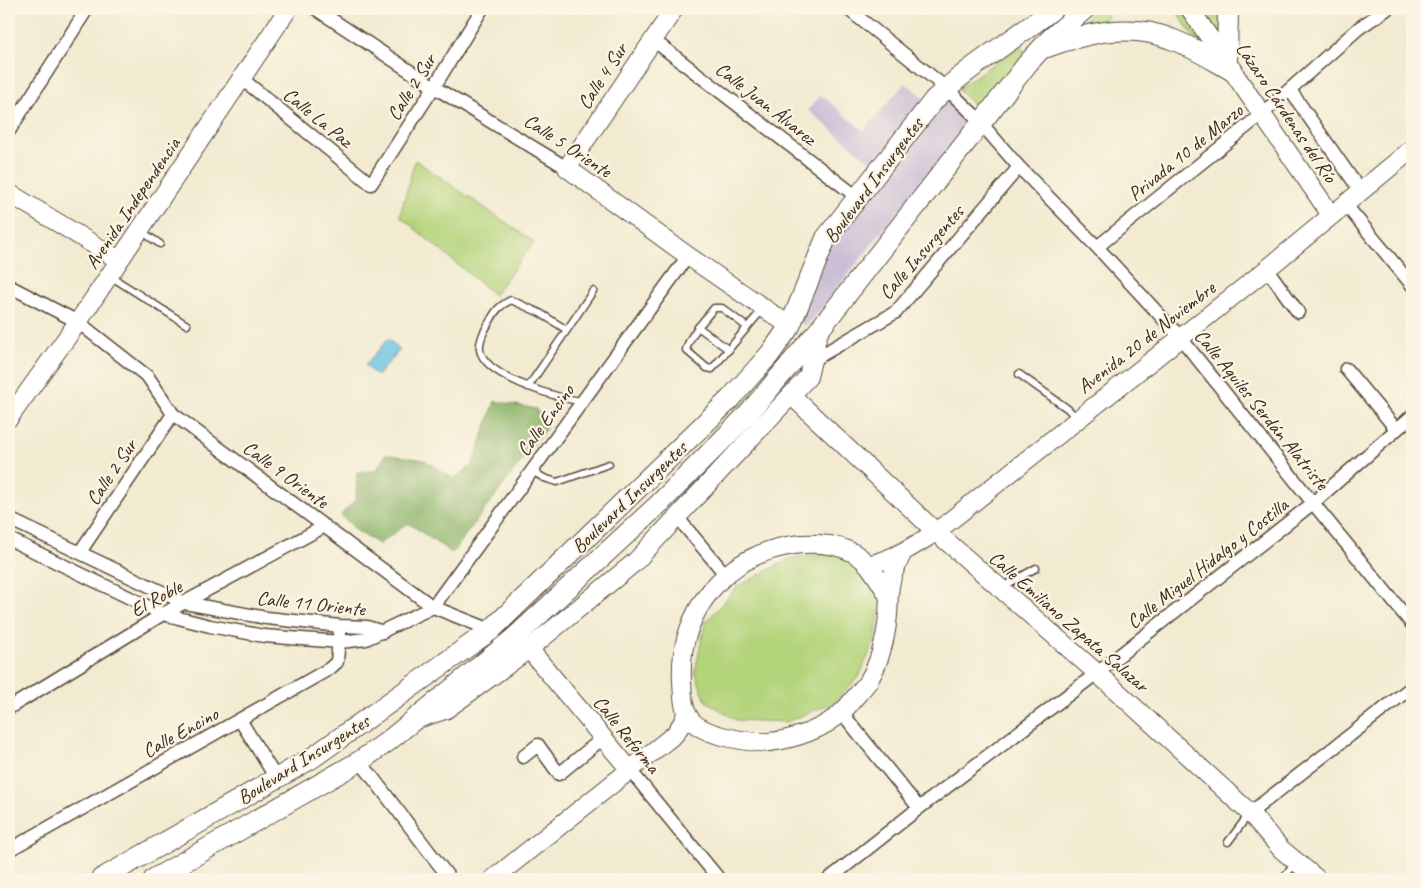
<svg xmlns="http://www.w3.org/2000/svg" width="1421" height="888" font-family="Caveat,sans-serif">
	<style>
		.industrial { fill: #cbbfd5 }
		.green { fill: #b4d47c; stroke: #787f4d }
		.forest { fill: #8fb66c; stroke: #657045 }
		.water { fill: #66c1e4; stroke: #507681 }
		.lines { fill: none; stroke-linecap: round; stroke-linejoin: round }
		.lane-casing { stroke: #564739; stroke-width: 9 }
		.street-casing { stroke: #564739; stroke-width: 15 }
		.secondary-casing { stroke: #564739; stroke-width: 20 }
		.primary-casing { stroke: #564739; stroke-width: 22 }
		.lane { stroke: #fff; stroke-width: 6 }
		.street { stroke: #fff; stroke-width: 12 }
		.secondary { stroke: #fff; stroke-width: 18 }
		.primary { stroke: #fff; stroke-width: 20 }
		.labels { text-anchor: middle; stroke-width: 4.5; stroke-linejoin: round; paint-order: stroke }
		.street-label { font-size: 20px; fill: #3b2a1e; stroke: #fcf5e5 }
	</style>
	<rect width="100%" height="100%" fill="#fcf5e5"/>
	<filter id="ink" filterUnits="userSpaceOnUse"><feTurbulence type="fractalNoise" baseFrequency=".02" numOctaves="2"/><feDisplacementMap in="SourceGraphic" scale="10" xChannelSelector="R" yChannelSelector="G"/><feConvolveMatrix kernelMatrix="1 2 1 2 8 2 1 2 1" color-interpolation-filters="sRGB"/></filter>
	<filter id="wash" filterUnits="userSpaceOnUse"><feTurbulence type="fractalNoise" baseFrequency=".0096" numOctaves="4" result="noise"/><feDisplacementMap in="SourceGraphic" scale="20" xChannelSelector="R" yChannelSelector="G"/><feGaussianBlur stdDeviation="1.12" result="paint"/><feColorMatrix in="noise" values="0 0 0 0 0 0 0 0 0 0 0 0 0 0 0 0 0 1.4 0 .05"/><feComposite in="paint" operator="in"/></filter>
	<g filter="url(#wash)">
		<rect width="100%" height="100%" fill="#f2ebd1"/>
		<!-- industrial -->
		<path class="industrial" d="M905,83L925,99L872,163L808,110L821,95L864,131Z
			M943,100H949L968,118V123L808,325L805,326L798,321L832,240Z"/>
		<!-- green -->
		<path class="green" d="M1097,9H1107L1106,23L1084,31L1077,26Z
			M1175,9H1224V58L1196,41Z
			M1020,45L1025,52L1023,56L981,106L976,107L959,91L960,87Z
			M415,160L534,242L494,295L400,216Z
			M833,553L866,569L880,604L876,637L860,675L835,702L786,722L736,720L706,701L695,672L705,623L738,586L792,558Z"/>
		<!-- forest -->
		<path class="forest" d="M495,401L536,409L547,427L452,553L408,523L379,544L357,531L341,515L356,499L357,472L376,471L386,454L424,460L454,479L473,464Z"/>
		<!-- water -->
		<path class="water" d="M388,339L400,350L377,376L365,365Z"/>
	</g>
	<g filter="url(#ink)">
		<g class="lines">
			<!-- lane casing -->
			<g class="lane-casing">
				<path id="lane" d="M141,231L160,244
					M110,276L187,325
					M698,327L729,350
					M747,327L722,308H714C703,322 690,334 686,350L707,368L712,369L762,310
					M1019,374L1068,409L1077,419
					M528,387L567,330
					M582,401C558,399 485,377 480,350C479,343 483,333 486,328C495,313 495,308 511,300L540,313L567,330L593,291
					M532,471L544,478L557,482L609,464
					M1001,588L1036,568
					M1228,842L1250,813
					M1282,879L1295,864"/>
			</g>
			<!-- street casing -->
			<g class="street-casing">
				<path id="street" d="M316,9L434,87L567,168
					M848,9L946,88L973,114L1019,167L1097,247L1180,337L1313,503L1412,624
					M652,39L857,197
					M241,78L371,184L434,87L482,9
					M1290,90L1361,192
					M9,131L87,9
					M1345,204L1412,285
					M1097,247L1262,114L1359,28L1387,9
					M1267,269L1298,312
					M9,286L78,322L148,377L173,414L433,607L491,630
					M811,361L896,312L1019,167
					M1346,369L1396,429
					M677,517L725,574
					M9,519L185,603L267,618L340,626L367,627L383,632
					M9,539L163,614L210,626L264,636L340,642L366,639L433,607L688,256
					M80,552L173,414
					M9,708L163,614L325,526
					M842,713L919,808
					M240,720L276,778
					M523,757L538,745L559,774L603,738
					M360,761L450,879
					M630,770L719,879
					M1250,813L1412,687
					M9,850L329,669L337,662L340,626
					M829,879L919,808L1097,673L1313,503L1412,416"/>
			</g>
			<!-- secondary casing -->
			<g class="secondary-casing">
				<path id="secondary" d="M674,9L567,168L688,256L790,326
					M1190,9L1331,215
					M9,193L119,260
					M791,395L936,532L1097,673L1250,813L1281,849L1317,879
					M9,418L78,322L288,9
					M868,565C894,559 914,546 936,532L1267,269L1412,149
					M888,595C882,585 876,575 869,566C851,544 819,542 793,545C725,555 678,612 682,681C683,694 682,709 691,720C704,736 750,743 770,742C795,739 824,729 842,712C848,707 852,700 857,695C861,690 866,685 869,680C880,661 886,637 888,615C889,604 888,593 891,581C893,571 898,563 902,554
					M521,644L529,649L630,770
					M417,719L445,710L462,698L529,649L635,562L808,377L819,330
					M175,867L185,879
					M493,879L675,734L684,720L686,713"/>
			</g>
			<!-- primary casing -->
			<g class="primary-casing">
				<path id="primary" d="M1047,47C1087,33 1130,22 1171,39C1193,47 1213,60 1233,71
					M1227,62L1228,9
					M101,879L312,758L491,630L730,399L770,354L790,326L826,238L934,100C970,65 1014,40 1053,9
					M154,879L360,761L387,742L513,639L660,503L748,414L819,330L1028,63L1051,38L1085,9"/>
			</g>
			<!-- lane -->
			<use href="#lane" class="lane"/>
			<!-- street -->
			<use href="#street" class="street"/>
			<!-- secondary -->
			<use href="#secondary" class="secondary"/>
			<!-- primary -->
			<use href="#primary" class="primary"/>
		</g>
	</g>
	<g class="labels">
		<!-- street labels -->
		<g class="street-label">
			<text transform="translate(602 76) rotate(-57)" y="7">Calle 4 Sur</text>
			<text transform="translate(411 87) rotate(-58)" y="7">Calle 2 Sur</text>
			<text transform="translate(766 103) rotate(38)" y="7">Calle Juan Álvarez</text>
			<text transform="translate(1287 112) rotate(56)" y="7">Lázaro Cárdenas del Río</text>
			<text transform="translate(318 117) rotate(39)" y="7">Calle La Paz</text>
			<text transform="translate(568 145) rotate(33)" y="7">Calle 5 Oriente</text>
			<text transform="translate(1185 152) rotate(-39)" y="7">Privada 10 de Marzo</text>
			<text transform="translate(873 180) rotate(-53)" y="7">Boulevard Insurgentes</text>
			<text transform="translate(132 203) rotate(-56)" y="7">Avenida Independencia</text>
			<text transform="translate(921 252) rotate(-49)" y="7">Calle Insurgentes</text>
			<text transform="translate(1146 337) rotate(-38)" y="7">Avenida 20 de Noviembre</text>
			<text transform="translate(1262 409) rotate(51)" y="7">Calle Aquiles Serdán Alatriste</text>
			<text transform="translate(545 420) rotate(-54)" y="7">Calle Encino</text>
			<text transform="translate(111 472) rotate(-56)" y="7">Calle 2 Sur</text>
			<text transform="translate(286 474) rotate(36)" y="7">Calle 9 Oriente</text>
			<text transform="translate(629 497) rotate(-44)" y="7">Boulevard Insurgentes</text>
			<text transform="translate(1207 563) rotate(-38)" y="7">Calle Miguel Hidalgo y Costilla</text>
			<text transform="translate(156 598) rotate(-29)" y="7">El Roble</text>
			<text transform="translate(311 603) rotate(6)" y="7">Calle 11 Oriente</text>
			<text transform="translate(1069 621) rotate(41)" y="7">Calle Emiliano Zapata Salazar</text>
			<text transform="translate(180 732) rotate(-29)" y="7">Calle Encino</text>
			<text transform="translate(627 734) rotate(51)" y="7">Calle Reforma</text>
			<text transform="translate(303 759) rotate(-32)" y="7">Boulevard Insurgentes</text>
		</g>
	</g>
	<!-- margin -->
	<rect width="1421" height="888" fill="none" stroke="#fcf5e5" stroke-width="30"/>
</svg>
